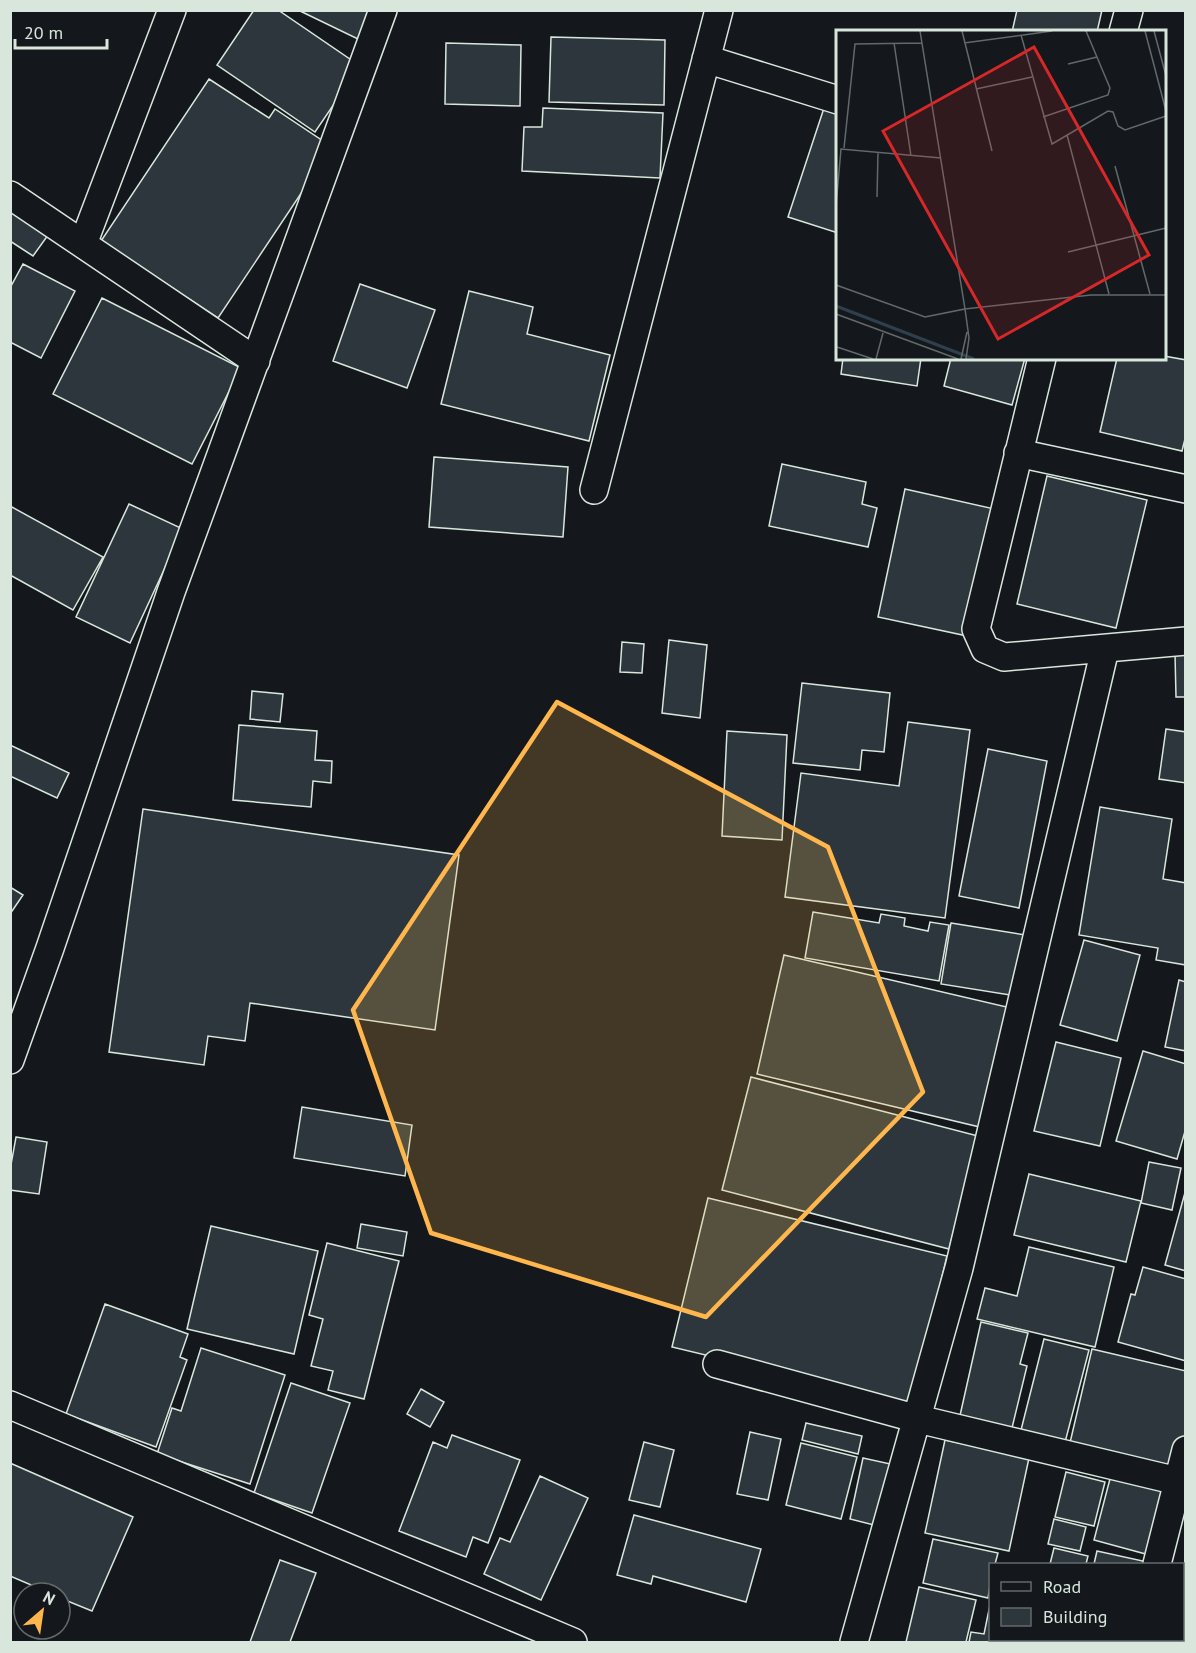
<svg xmlns="http://www.w3.org/2000/svg" width="1196" height="1653" font-family="'PT Sans',sans-serif">
	<style>
		.building { fill: #2c363c; stroke: #d8e6dc; stroke-width: 1.5 }
		.lines { fill: none; stroke-linecap: round; stroke-linejoin: round }
		.street-casing { stroke: #d8e6dc; stroke-width: 30 }
		.street { stroke: #14181c; stroke-width: 27 }
		.marked { fill: #ffb74d; fill-opacity: 0.2; stroke: #ffb74d; stroke-width: 4.5; stroke-linejoin: round }
		.inset-river { fill: none; stroke: #2f3f4d; stroke-width: 3 }
		.inset-road { fill: none; stroke: #626a69; stroke-width: 1.5 }
		.view { fill: #d62828; fill-opacity: 0.15; stroke: #d62828; stroke-width: 3 }
		.inset-edge { fill: none; stroke: #d8e6dc; stroke-width: 3 }
	</style>
	<rect width="100%" height="100%" fill="#14181c"/>
	<!-- building -->
	<path class="building" d="M254,10H278L360,66L315,132L217,65Z
		M298,10H374L360,40Z
		M1017,10H1102L1097,32H1012Z
		M551,37L665,40L664,105L549,102Z
		M446,43L521,45L520,106L445,104Z
		M209,79L269,118L275,109L332,147L218,318L101,241Z
		M825,105L838,109V233L788,217Z
		M543,108L663,113L660,178L522,171L524,127H542Z
		M15,207L51,231L33,256L10,241V213Z
		M23,264L75,291L41,358L10,342V288Z
		M360,284L435,310L407,388L333,361Z
		M469,291L533,307L527,334L610,355L589,441L441,404Z
		M102,298L241,368L192,464L53,394Z
		M1164,356L1186,360V435L1182,451L1100,432L1117,358H1164Z
		M843,358H921L917,386L841,374Z
		M951,358H1025L1012,405L944,386Z
		M434,457L568,467L563,537L429,527Z
		M782,464L866,482L862,504L877,508L868,547L769,526Z
		M1047,476L1147,500L1116,628L1017,604Z
		M905,489L999,510L972,637L878,617Z
		M129,504L183,529L130,643L76,617Z
		M10,506L103,557L73,610L10,575Z
		M669,640L707,645L700,718L662,713Z
		M622,642L644,644L642,673L620,672Z
		M1175,654H1186V697H1176Z
		M802,683L890,693L884,752L862,750L860,770L793,763Z
		M252,691L283,694L280,722L250,719Z
		M908,722L970,730L945,918L785,897L801,773L899,786Z
		M239,725L317,731L315,760L332,761L331,783L313,781L311,807L233,800Z
		M1166,729L1186,732V783L1159,779Z
		M727,731L787,735L782,840L722,836Z
		M10,745L69,773L57,798L10,776Z
		M988,749L1047,761L1019,908L959,896Z
		M1100,807L1172,819L1163,879L1186,883V965L1156,960L1158,948L1079,935Z
		M143,809L459,855L435,1030L250,1003L245,1041L208,1036L204,1065L109,1052Z
		M10,887L23,895L10,914Z
		M813,912L879,923L881,914L905,918L904,926L928,931L930,922L949,925L939,981L805,958Z
		M951,923L1032,936L1022,997L941,984Z
		M1084,940L1140,955L1117,1041L1060,1025Z
		M784,955L1011,1008L984,1128L757,1074Z
		M1179,980L1186,982V1051L1165,1047Z
		M1056,1042L1121,1058L1100,1146L1034,1131Z
		M1143,1051L1186,1064V1128L1177,1159L1116,1141Z
		M751,1077L978,1136L949,1249L722,1190Z
		M302,1107L412,1125L405,1176L294,1158Z
		M16,1137L47,1142L39,1194L10,1190V1170Z
		M1149,1162L1181,1168L1172,1210L1141,1203Z
		M1029,1174L1141,1201L1126,1262L1014,1235Z
		M1186,1189V1271L1165,1265Z
		M708,1198L947,1256L911,1404L672,1347Z
		M361,1224L407,1232L403,1256L357,1248Z
		M211,1226L318,1251L294,1354L187,1329Z
		M327,1243L399,1261L364,1399L328,1390L333,1371L311,1366L323,1319L309,1315Z
		M1029,1247L1114,1267L1095,1347L977,1319L985,1288L1017,1296Z
		M1143,1267L1186,1279V1361L1118,1342L1131,1294L1135,1295Z
		M105,1304L188,1334L180,1357L187,1360L156,1447L66,1414Z
		M981,1322L1028,1333L1020,1364L1027,1366L1011,1432L959,1420Z
		M1044,1339L1089,1350L1063,1450L1019,1438Z
		M201,1348L285,1375L250,1484L157,1454L172,1408L181,1411Z
		M1092,1349L1186,1371V1441L1177,1474L1069,1447Z
		M291,1383L350,1403L312,1513L254,1493Z
		M421,1389L444,1402L430,1427L407,1414Z
		M806,1423L862,1436L858,1454L802,1440Z
		M750,1432L781,1439L768,1500L737,1494Z
		M452,1435L520,1460L488,1543L473,1537L466,1557L399,1531L433,1442L447,1448Z
		M945,1440L1029,1458L1009,1551L925,1533Z
		M644,1442L674,1450L660,1507L629,1500Z
		M801,1443L857,1457L841,1519L786,1505Z
		M863,1458L895,1465L882,1527L850,1519Z
		M10,1463L133,1517L92,1611L60,1598V1593H50L10,1576Z
		M1066,1472L1105,1482L1094,1526L1055,1517Z
		M1111,1475L1170,1491L1153,1556L1094,1540Z
		M540,1476L588,1498L541,1600L484,1574L500,1538L510,1542Z
		M634,1515L761,1549L746,1602L653,1576L651,1584L617,1575Z
		M1054,1519L1086,1527L1080,1551L1048,1544Z
		M933,1539L998,1553L995,1564H990V1585L988,1598L923,1583Z
		M1054,1548L1088,1556L1086,1564H1050Z
		M1097,1551L1152,1563V1564H1094Z
		M280,1560L316,1573L290,1642H250Z
		M919,1587L976,1600L966,1642H906Z
		M1183,1602H1186V1642H1181L1183,1631Z
		M990,1605V1640H1036L1035,1642H969L971,1632L984,1634Z
		M1043,1640H1124L1123,1642H1043Z"/>
	<g class="lines">
		<!-- street casing -->
		<g class="street-casing">
			<path id="street" d="M1123,32L1129,10
				M706,59L838,100
				M10,195L256,361
				M83,244L172,10
				M1042,358L976,629L985,649L1004,657L1186,641
				M1018,453L1186,489
				M594,490L719,10
				M10,1060L50,948L171,592L383,10
				M717,1364L918,1419L1186,1483
				M10,1405L573,1642
				M1157,1564L1186,1450
				M854,1642L959,1268L1105,649
				M1137,1642V1640"/>
		</g>
		<!-- street -->
		<use href="#street" class="street"/>
	</g>
	<!-- marked area -->
	<path class="marked" d="M557,702L828,847L923,1092L706,1317L431,1233L353,1010Z"/>
	<!-- overview -->
	<g transform="translate(836 30)">
		<rect width="330" height="330" fill="#14181c"/>
		<path class="inset-river" d="M0,276L138,329"/>
		<path class="inset-road" d="M84,1L129,279L255,265H330M126,1L156,121M309,1L330,81M318,1L330,46M185,5L216,114L272,81L277,82L282,96L289,100L330,86M58,13L75,126M128,13L216,1M232,34L261,27M140,59L196,47M207,87L272,65L274,58L250,1M231,105L273,264M8,118L19,14L86,13M279,136L314,264M41,167L42,123M0,176L5,119L105,128M232,222L330,198M0,255L89,287L129,279L133,308L130,329M0,284L122,329M1,317L37,329M40,329L47,303M125,329L131,302"/>
		<path class="view" d="M198,17L313,225L162,309L47,101Z"/>
		<rect width="330" height="330" class="inset-edge"/>
	</g>
	<!-- border -->
	<rect width="1196" height="1653" fill="none" stroke="#d8e6dc" stroke-width="24"/>
	<!-- legend -->
	<rect x="989" y="1563" width="195" height="78" fill="#14181c" stroke="#626a69" stroke-width="1.5"/>
	<rect x="1001" y="1582" width="30" height="9" fill="#14181c" stroke="#626a69" stroke-width="1.5"/>
	<text x="1043" y="1593" font-size="18" fill="#d8e6dc">Road</text>
	<rect x="1001" y="1608" width="30" height="18" fill="#2c363c" stroke="#626a69" stroke-width="1.5"/>
	<text x="1043" y="1623" font-size="18" fill="#d8e6dc">Building</text>
	<!-- north arrow -->
	<g transform="translate(42 1611) rotate(29)"><circle r="28" fill="#14181c" stroke="#626a69" stroke-width="1.5"/>
	<path d="M0-4.5L10 22L0 15L-10 22Z" fill="#ffb74d"/>
	<text y="-9" font-size="16" font-weight="bold" text-anchor="middle" fill="#d8e6dc">N</text>
	</g>
	<!-- scale -->
	<path d="M15 39v9h92v-9" fill="none" stroke="#d8e6dc" stroke-width="3"/>
	<text x="24" y="39" font-size="18" fill="#d8e6dc" stroke="#14181c" stroke-width="4.5" paint-order="stroke">20 m</text>
</svg>
